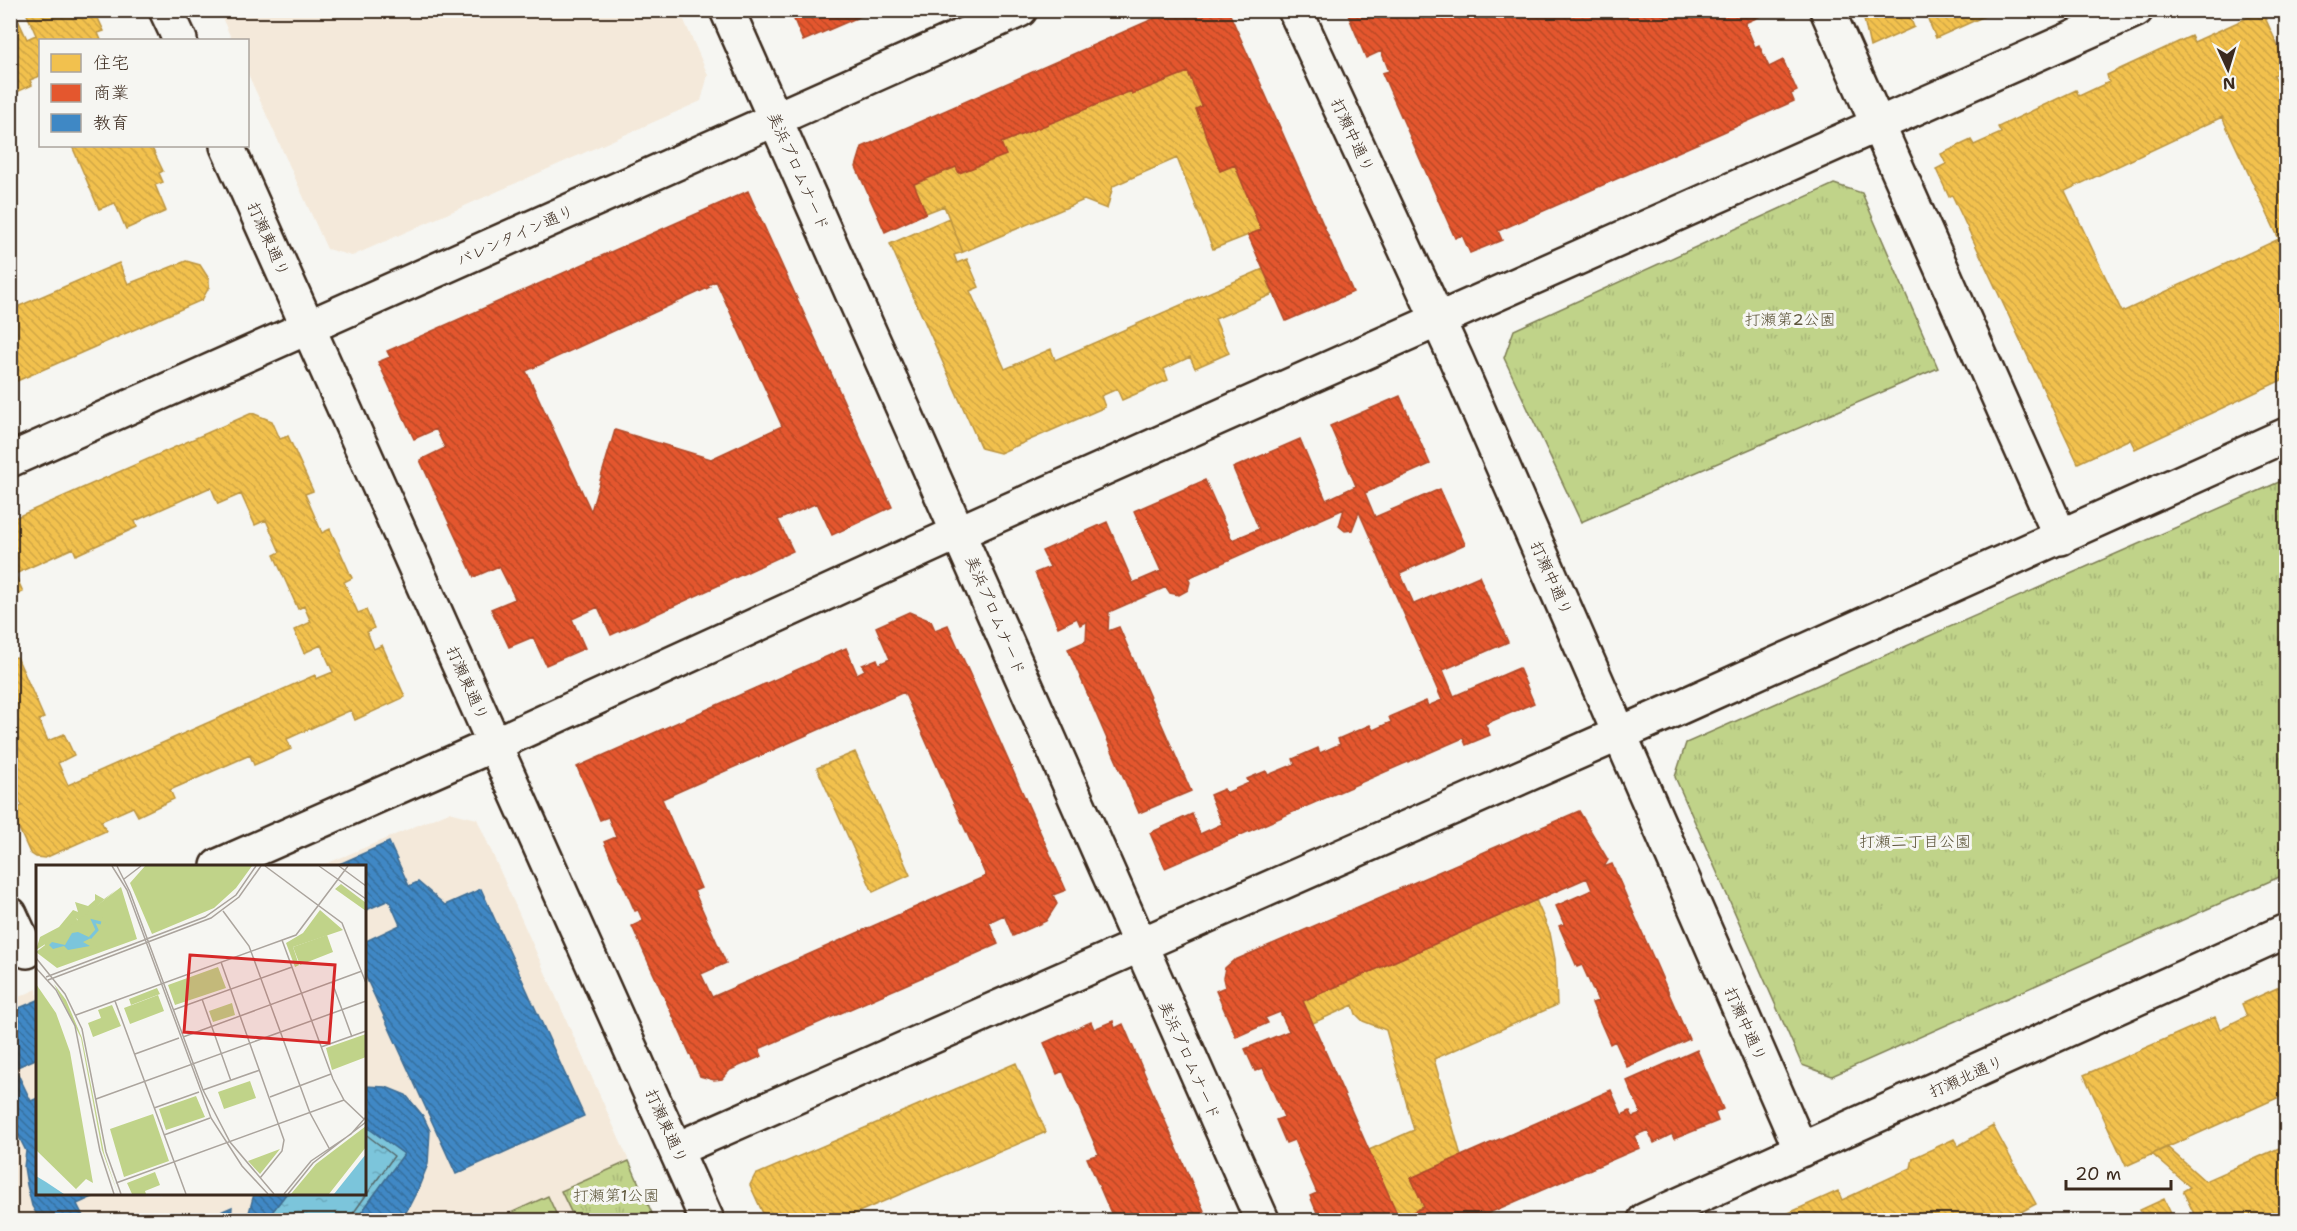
<svg xmlns="http://www.w3.org/2000/svg" width="2297" height="1231" font-family="'Shantell Sans','Klee One',sans-serif">
	<style>
		.built { fill: #f4e9da }
		.grass { fill: #c0d389; stroke: #7e7e54; stroke-width: 1.5 }
		.park { fill: url(#park-tufts); stroke: #7e7e54; stroke-width: 1.5 }
		.water { fill: url(#water-ripples); stroke: #61878f; stroke-width: 1.5 }
		.homes { fill: url(#homes-back-hatch); stroke: #bb9440; stroke-width: 1.5; fill-rule: evenodd }
		.shops { fill: url(#shops-back-hatch); stroke: #b14a29; stroke-width: 1.5; fill-rule: evenodd }
		.schools { fill: url(#schools-back-hatch); stroke: #3e6c93; stroke-width: 1.5 }
		.lines { fill: none; stroke-linecap: round; stroke-linejoin: round }
		.shore { stroke: #55686a; stroke-width: 1.5 }
		.tertiary-casing { stroke: #3b2a1e; stroke-width: 38 }
		.tertiary { stroke: #f6f6f2; stroke-width: 33 }
		.labels { text-anchor: middle; stroke-width: 6; stroke-linejoin: round; paint-order: stroke }
		.street-label { font-size: 16px; fill: #3b2a1e; stroke: #f6f6f2 }
		.park-label { font-size: 16px; fill: #5c5439; stroke: #f6f6f2 }
		.inset-river { fill: none; stroke: #7bc5db; stroke-width: 3 }
		.inset-road { fill: none; stroke: #aba49d; stroke-width: 1.5 }
		.view { fill: #d62828; fill-opacity: 0.15; stroke: #d62828; stroke-width: 3 }
		.inset-edge { fill: none; stroke: #3b2a1e; stroke-width: 3 }
	</style>
	<defs>
		<pattern id="park-tufts" width="24" height="20" patternUnits="userSpaceOnUse" patternTransform="scale(1.5)"><rect width="24" height="20" fill="#c0d389"/><path d="M3 7l-1-3M5 7V3M7 7l1-3M15 17l-1-3M17 17v-4M19 17l1-3" fill="none" stroke="#a6b576"/></pattern>
		<pattern id="water-ripples" width="26" height="14" patternUnits="userSpaceOnUse" patternTransform="scale(1.5)"><rect width="26" height="14" fill="#7bc5db"/><path d="M2 4q2-2 4 0t4 0M15 11q2-2 4 0t4 0" fill="none" stroke="#6ba9bc"/></pattern>
		<pattern id="homes-back-hatch" width="6" height="6" patternUnits="userSpaceOnUse" patternTransform="scale(1.5)"><rect width="6" height="6" fill="#f2c14e"/><path d="M-1 5l2 2M0 0l6 6M5-1l2 2" fill="none" stroke="#d0a644"/></pattern>
		<pattern id="shops-back-hatch" width="6" height="6" patternUnits="userSpaceOnUse" patternTransform="scale(1.5)"><rect width="6" height="6" fill="#e4572e"/><path d="M-1 5l2 2M0 0l6 6M5-1l2 2" fill="none" stroke="#ba4827"/></pattern>
		<pattern id="schools-back-hatch" width="6" height="6" patternUnits="userSpaceOnUse" patternTransform="scale(1.5)"><rect width="6" height="6" fill="#3f88c5"/><path d="M-1 5l2 2M0 0l6 6M5-1l2 2" fill="none" stroke="#366f9f"/></pattern>
	</defs>
	<rect width="100%" height="100%" fill="#f6f6f2"/>
	<filter id="ink" filterUnits="userSpaceOnUse"><feTurbulence type="fractalNoise" baseFrequency=".0167" numOctaves="2"/><feDisplacementMap in="SourceGraphic" scale="12" xChannelSelector="R" yChannelSelector="G"/><feConvolveMatrix kernelMatrix="1 2 1 2 8 2 1 2 1" color-interpolation-filters="sRGB"/></filter>
	<g filter="url(#ink)">
		<!-- built -->
		<path class="built" d="M219,11H680L708,75L701,101L352,256L327,249L248,74V40H232Z
			M449,812L477,819L629,1161L562,1190L575,1220H11L10,1001L37,989L38,1194H364V866H321Z"/>
		<!-- grass -->
		<path class="grass" d="M548,1196L559,1220H495Z"/>
		<!-- park -->
		<path class="park" d="M1834,184L1862,193L1938,368L1581,522L1504,358L1514,330Z
			M2286,479V874L1832,1076L1802,1065L1675,777L1686,743Z
			M629,1161L655,1220H575L561,1191Z"/>
		<!-- water -->
		<path class="water" d="M365,1125L404,1154L356,1220H266L286,1194H364Z"/>
		<!-- homes -->
		<path class="homes" d="M25,10H94L104,31L98,33L101,40H40V76L30,80L32,85L10,95V23L18,20L27,39L36,35Z
			M1862,10H1907L1914,27L1870,47Z
			M1924,10H1998L1936,38Z
			M2262,11L2286,64V69L2274,75L2286,101V378L2135,449L2130,439L2078,463L1952,195L1949,197L1936,169L1946,164L1941,154L1971,140L1974,145L2001,133L1998,127L2076,90L2079,96L2109,82L2107,75L2191,36L2194,42ZM2222,117L2279,239L2122,312L2065,191Z
			M1188,72L1202,106L1196,109L1220,171L1235,165L1261,230L1213,249L1177,158L1113,186L1107,209L1084,200L963,252L944,206L926,213L914,184L956,167L959,173L1006,155L1001,143L1131,91L1132,94Z
			M72,146H151L163,171L159,173L163,182L155,185L166,211L126,229L115,203L99,209Z
			M949,218L963,252L954,255L957,263L967,259L979,287L970,291L1005,369L1051,349L1055,360L1263,269L1273,294L1215,319L1229,353L1195,368L1190,357L1164,369L1168,380L1122,400L1117,389L1101,396L1105,407L1000,453L981,448L890,244Z
			M186,261L200,265L209,279V287L202,300L10,384V310L119,263L128,284Z
			M252,413L272,421L280,439L288,436L313,491L305,494L322,533L330,529L352,578L344,582L358,613L366,610L374,628L367,632L374,649L382,645L405,697L355,720L351,710L287,739L291,749L254,765L250,755L170,790L174,799L138,816L133,807L101,821L106,831L45,858L36,857L30,853L11,811L22,806L10,780V658L17,657L44,718L39,720L48,741L64,734L74,755L58,763L68,785L315,675L316,679L333,672L321,645L304,653L294,630L311,622L304,606L298,609L274,555L280,552L266,520L255,525L241,494L218,504L211,487L135,521L137,527L76,555L73,548L15,574L23,592L10,598V520Z
			M855,752L910,875L873,892L817,768Z
			M1536,900L1550,933L1555,959L1557,1005L1434,1059L1461,1156L1411,1178L1424,1207L1399,1218L1369,1150L1414,1130L1386,1030L1363,1021L1356,1014L1353,1005L1313,1023L1303,1001Z
			M2286,984V1094L2126,1166L2084,1075L2215,1017L2220,1029L2247,1016L2242,1004Z
			M1016,1063L1046,1132L840,1220H766L750,1185L755,1175Z
			M1993,1126L2036,1204L2006,1220H1992L1991,1218L1986,1220H1773L1838,1191L1842,1200L1911,1168L1913,1158L1954,1139L1958,1146Z
			M2286,1145V1220H2197L2183,1191L2190,1187L2152,1154L2167,1147L2205,1181Z
			M2164,1199L2174,1220H2145L2140,1210Z"/>
		<!-- shops -->
		<path class="shops" d="M790,10H875L803,41Z
			M1173,10H1228L1353,292L1286,321L1248,235L1261,230L1235,165L1220,171L1196,109L1202,106L1188,72L1132,94L1131,91L1001,143L1006,155L959,173L956,167L914,184L926,213L885,232L856,167L862,147Z
			M1346,10H1758L1761,16L1745,23L1755,47L1759,45L1769,67L1783,60L1797,91L1791,94L1794,101L1498,231L1502,240L1470,253L1462,235L1455,238L1382,73L1389,71L1381,51L1366,58Z
			M748,191L892,507L832,535L817,503L778,520L793,551L611,635L598,607L572,619L585,648L546,665L533,637L509,647L491,609L515,599L514,596L499,566L474,577L420,460L445,448L436,429L414,439L378,362L390,357L387,351ZM716,281L782,426L711,459L615,430L591,511L526,371L710,287L708,285Z
			M1400,396L1430,464L1365,493L1375,517L1440,489L1465,544L1400,573L1414,604L1479,576L1508,642L1443,670L1454,696L1519,668L1534,703L1485,724L1490,735L1466,745L1463,738L1165,868L1150,833L1192,814L1200,834L1222,824L1210,795L1224,789L1226,793L1249,783L1247,779L1266,771L1268,775L1295,764L1293,759L1318,748L1320,753L1340,744L1338,739L1370,725L1373,730L1391,722L1389,717L1426,701L1428,706L1442,700L1359,512L1352,530L1345,531L1339,526L1344,509L1188,578L1190,582L1188,590L1179,595L1170,593L1166,587L1109,612L1108,631L1119,627L1191,791L1139,813L1068,649L1086,641L1087,621L1080,625L1077,618L1058,627L1035,573L1050,567L1042,551L1107,522L1133,583L1161,571L1134,511L1205,480L1232,540L1259,529L1233,468L1300,439L1326,500L1356,486L1330,426Z
			M909,612L931,621L935,630L948,625L1066,890L1053,895L1057,904L1046,921L1013,936L1004,915L989,922L998,944L759,1049L762,1056L730,1070L722,1079L714,1080L700,1076L632,926L643,921L638,910L635,911L604,842L616,837L608,817L600,820L577,767L846,648L857,674L865,670L862,665L877,659L879,664L890,659L876,627ZM904,692L986,876L712,997L701,974L726,963L694,891L701,888L662,799Z
			M1579,811L1608,860L1604,867L1612,864L1689,1039L1627,1067L1615,1041L1610,1044L1592,1003L1598,1001L1582,965L1577,967L1559,926L1564,924L1556,906L1592,890L1587,878L1303,1001L1399,1218L1424,1207L1411,1178L1611,1090L1622,1115L1630,1111L1633,1117L1641,1114L1627,1081L1697,1050L1723,1109L1715,1113L1718,1121L1674,1139L1672,1134L1654,1143L1648,1130L1634,1136L1640,1148L1637,1149L1473,1220H1330L1328,1217L1320,1220L1310,1196L1317,1193L1294,1140L1286,1143L1276,1120L1284,1117L1263,1068L1255,1071L1245,1049L1289,1031L1280,1012L1265,1018L1268,1023L1236,1037L1216,991L1225,987L1223,978L1225,968L1233,961Z
			M1113,1021L1115,1028L1123,1024L1208,1220H1114L1087,1158L1099,1154L1063,1071L1057,1074L1044,1043L1091,1022L1094,1029Z"/>
		<!-- schools -->
		<path class="schools" d="M389,842L409,886L418,882L445,905L481,889L584,1116L456,1174L364,973V942L400,925L389,900L364,911V866H335Z
			M38,1000V1058L15,1068L31,1101L38,1098V1194H99L77,1204L85,1220H40L32,1206L27,1185L24,1167L26,1151L10,1119V1012Z
			M364,1086L386,1087L406,1095L423,1116L430,1131L428,1164L418,1189L402,1220H356L404,1154L364,1125Z
			M254,1194H286L266,1220H247Z
			M232,1207L231,1220H202Z"/>
		<g class="lines">
			<!-- shore -->
			<path class="shore" d="M351,1220L352,1215L394,1156L364,1133"/>
			<!-- tertiary casing -->
			<g class="tertiary-casing">
				<path id="tertiary" d="M166,10L180,40
					M727,10C908,413 1082,818 1262,1220
					M1295,10L1456,359L1801,1150
					M1827,10L2061,538
					M227,146L707,1220
					M10,460C348,311 683,158 1020,10
					M218,866L495,744L960,532L2136,10
					M10,914L27,951
					M677,1149L1676,709L2286,435
					M1645,1220L2286,931"/>
			</g>
			<!-- tertiary -->
			<use href="#tertiary" class="tertiary"/>
		</g>
	</g>
	<g class="labels">
		<!-- street labels -->
		<g class="street-label">
			<text transform="translate(1353 135) rotate(65)" y="6">打瀬中通り</text>
			<text transform="translate(799 171) rotate(66)" y="6">美浜プロムナード</text>
			<text transform="translate(515 235) rotate(-24)" y="6">バレンタイン通り</text>
			<text transform="translate(269 239) rotate(66)" y="6">打瀬東通り</text>
			<text transform="translate(1552 578) rotate(66)" y="6">打瀬中通り</text>
			<text transform="translate(996 615) rotate(67)" y="6">美浜プロムナード</text>
			<text transform="translate(468 683) rotate(66)" y="6">打瀬東通り</text>
			<text transform="translate(1746 1024) rotate(66)" y="6">打瀬中通り</text>
			<text transform="translate(1190 1060) rotate(66)" y="6">美浜プロムナード</text>
			<text transform="translate(1966 1076) rotate(-24)" y="6">打瀬北通り</text>
			<text transform="translate(667 1126) rotate(66)" y="6">打瀬東通り</text>
		</g>
		<!-- park labels -->
		<g class="park-label">
			<text x="1790" y="325">打瀬第2公園</text>
			<text x="1915" y="847">打瀬二丁目公園</text>
			<text x="616" y="1201">打瀬第1公園</text>
		</g>
	</g>
	<!-- overview -->
	<g transform="translate(36 865)">
		<rect width="330" height="330" fill="#f6f6f2"/>
		<path d="M305,19L330,38V46L299,24ZM291,70L297,87L264,100L257,82ZM18,119L30,135L46,173L68,288L82,329L66,285L45,173ZM122,130L128,146L94,159L88,143ZM214,216L220,233L188,244L182,227Z" fill="#c0d389"/>
		<path d="M80,25L43,56L40,53L43,58L0,85L4,72L23,62L37,45L42,47L39,37L52,41L59,35V29L68,34Z" fill="#c0d389"/>
		<path d="M109,1H216L200,23L178,43L116,69L94,18ZM85,22L101,74L21,103L0,87ZM284,45L307,65L257,82L263,100L259,102L250,78L267,68ZM182,102L190,123L139,140L132,120ZM0,119L20,148L34,187L57,318L50,314L40,324L45,329L0,285ZM121,123L124,129L95,140L93,134ZM196,138L199,150L177,157L173,146ZM76,140L85,161L57,172L52,158L65,153L62,145ZM330,169V192L296,205L290,183ZM160,231L169,252L130,265L123,244ZM117,249L133,296L88,312L74,264ZM330,261V282L293,329H255L280,299ZM244,284L224,309L212,296ZM119,307L124,320L109,326L110,329H96L91,318Z" fill="#c0d389"/>
		<path d="M61,43L76,68L70,77L31,94L9,87V78Z" fill="#c0d389"/>
		<path d="M42,67L55,73L47,77L54,81L32,85L28,81L17,84L13,80L16,77L29,80L36,68ZM330,289V329H298ZM0,311L10,317L28,329H0Z" fill="#7bc5db"/>
		<path class="inset-river" d="M54,73L61,65L57,56L65,58"/>
		<path class="inset-road" d="M76,1L91,25L175,253L206,301L232,329M81,1L94,27L167,225L194,277L238,329M229,1L306,58L330,118M283,1L330,34M303,1L330,21M88,14L105,1M187,46L213,81L274,248L293,283M246,75L297,214L308,235L328,254M0,93L29,129L46,164L70,287L85,329M185,97L248,275L246,286L224,313M0,103L20,125L39,161L64,286L78,329M10,112L169,52L200,30L220,1M12,115L175,53L203,32L225,1M296,117L316,172M166,134L195,216M79,136L150,329M137,145L256,102M40,150L260,70L312,1M147,172L326,106M285,182L330,166M99,189L143,173M167,225L224,205M234,232L295,209M60,234L330,136M118,243L163,227M128,270L174,253M80,318L308,235M248,329L275,296L315,269L330,252M252,329L277,298L330,257"/>
		<path class="view" d="M154,90L299,100L293,178L148,167Z"/>
		<rect width="330" height="330" class="inset-edge"/>
	</g>
	<!-- margin -->
	<rect width="2297" height="1231" fill="none" stroke="#f6f6f2" stroke-width="36"/>
	<rect x="18" y="18" width="2261" height="1195" fill="none" stroke="#3b2a1e" stroke-width="2" filter="url(#ink)"/>
	<!-- legend -->
	<rect x="39" y="39" width="210" height="108" fill="#f6f6f2" stroke="#aba49d" stroke-width="1.5"/>
	<rect x="51" y="54" width="30" height="18" fill="#f2c14e" stroke="#aba49d" stroke-width="1.5"/>
	<text x="93" y="69" font-size="18" fill="#3b2a1e">住宅</text>
	<rect x="51" y="84" width="30" height="18" fill="#e4572e" stroke="#aba49d" stroke-width="1.5"/>
	<text x="93" y="99" font-size="18" fill="#3b2a1e">商業</text>
	<rect x="51" y="114" width="30" height="18" fill="#3f88c5" stroke="#aba49d" stroke-width="1.5"/>
	<text x="93" y="129" font-size="18" fill="#3b2a1e">教育</text>
	<!-- north arrow -->
	<g transform="translate(2228 69) rotate(176)" stroke="#f6f6f2" stroke-width="4.5" paint-order="stroke">
	<path d="M0-4.5L10 22L0 15L-10 22Z" fill="#3b2a1e"/>
	<text y="-9" font-size="16" font-weight="bold" text-anchor="middle" fill="#3b2a1e">N</text>
	</g>
	<!-- scale -->
	<path d="M2066 1180v9h105v-9" fill="none" stroke="#3b2a1e" stroke-width="3"/>
	<text x="2075" y="1180" font-size="18" fill="#3b2a1e" stroke="#f6f6f2" stroke-width="4.5" paint-order="stroke">20 m</text>
</svg>
